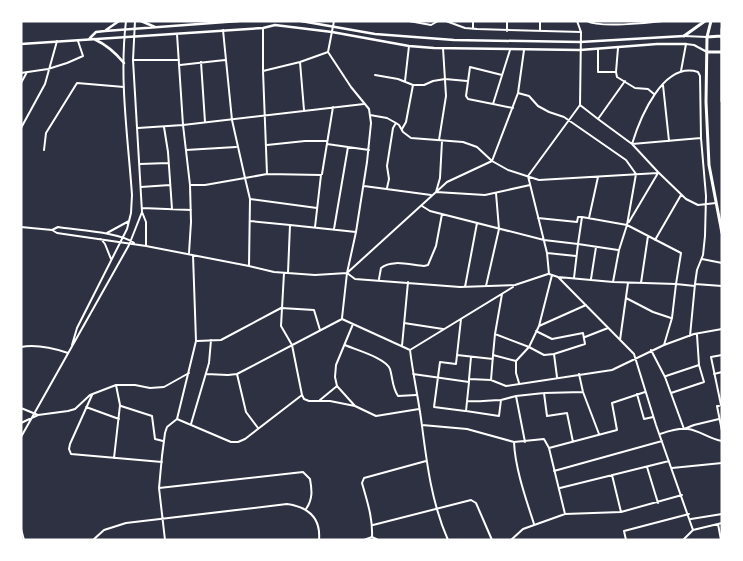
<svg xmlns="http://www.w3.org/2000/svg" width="743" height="561" font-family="'Open Sans',sans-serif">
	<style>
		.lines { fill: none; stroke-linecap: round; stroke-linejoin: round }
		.minor { stroke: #fff; stroke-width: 2 }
		.tertiary { stroke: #fff; stroke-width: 2.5 }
		.trunk { stroke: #fff; stroke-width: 3 }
	</style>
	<rect width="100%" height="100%" fill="#2d3142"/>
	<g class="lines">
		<!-- minor -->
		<path class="minor" d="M334,21L328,52L351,87L369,109L371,123L367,162L356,232L347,273L355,279L460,287L515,285L548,274
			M409,21L431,25L438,21
			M446,21L465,28L477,29L581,32L577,21
			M587,21C599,28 647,23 663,21
			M473,29V21
			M540,30V21
			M507,31V21
			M581,32L580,105L528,176L547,253L549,274L558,277L634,354L656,425L693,530
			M177,34L183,125L190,185L191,222L189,253
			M684,36L707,37
			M618,48L616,72L617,77L635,88L648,89L654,94
			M598,49V72H615
			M510,50L493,104L513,108
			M134,60H179
			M201,62L205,122
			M300,62L304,110
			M180,65L225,60
			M263,70V28
			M681,71L686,44L694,45L707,52
			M21,73L48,69L67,63L83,56L78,41
			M375,75L398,79L413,85L406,122L402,129
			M405,81L409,46
			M625,81L598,119L632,144L658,172L686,199L698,205L716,203
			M21,83L27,72
			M413,85H424L433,81L445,79L467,81
			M663,85L669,141
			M518,93L529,96L538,106L549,112L564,117L626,160L636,174L627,225L619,250L613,282L676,284L672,318L664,345
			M493,104L468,99L466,96L470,67L502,75
			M580,105L598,119
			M370,115L387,118L396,123L399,125L403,132L411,138L463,142L477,147L492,161L508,170L539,180L658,173
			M164,127L168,152L172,209
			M21,128L45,84L57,41
			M138,128L183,125L364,104
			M439,140L446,96L443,48
			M442,141L440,178L436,192L485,195L530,185
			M327,144L369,150
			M632,144C640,118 663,61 698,72L700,76L701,138L706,196L705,236L703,255L697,270L695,284L690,336
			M632,144L701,138
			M267,145L305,141H327
			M44,150L46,133L77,83L124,87
			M186,150L236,147
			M140,164L168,163
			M267,174L263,71L300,62L328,52
			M322,174L333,107
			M190,185H205L245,178L232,120L223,30
			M364,186L431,195
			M141,187L170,185
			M387,188L389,179L387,166L393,128L396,123
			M250,199L317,208
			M422,206L430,211L544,240L578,244L582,217L627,225L681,253L676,284L695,286
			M142,208L191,210
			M142,212L146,222V246L249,266L274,272L315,275L347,273L447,182L492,161L518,93L524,50
			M538,218L577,222L578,217H582
			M589,218L598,177
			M250,221L290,225L288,273
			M629,222L658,173
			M290,225L356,232
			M21,227L52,230L57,233L146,246
			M334,229L348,147
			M52,230L58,227C75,230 121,232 134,243
			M107,233L129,221
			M101,239L105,244L111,259
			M655,240L681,195
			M578,244L618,250
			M547,253L576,256
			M193,255L196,341L177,419L231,442H238L245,439L302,395L292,345L281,326L284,273
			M702,259L722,263
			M249,266L250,199L245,178L267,174L321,175L315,227
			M558,277L613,282
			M574,278L578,244
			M379,279L381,268C391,259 411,265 424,266L428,265L436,246L442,214
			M591,279L596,247
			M641,283L648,236
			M695,284L722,286
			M486,286L499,229L496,193
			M465,287L477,223
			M626,298L653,312L671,318
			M342,318L347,273
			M461,319L457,355L493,359
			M404,323L443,329
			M353,324L336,365L335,377L337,386L355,406L376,416L419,409
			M539,326L552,275
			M536,331L552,339L583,333L585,344L554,354
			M495,334L493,355L516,361L529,347L495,334L502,294
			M585,337L608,328
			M620,340L628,283
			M197,341L221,340L281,308L314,310L320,330
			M72,345L77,328L127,229L131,213L132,195C128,138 119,79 126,21
			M345,345C356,350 386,358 390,369C393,379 392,387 398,396L416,395
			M402,346L408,282
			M21,347C37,344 53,348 68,353
			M410,350C413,375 419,401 422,426C427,465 432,504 448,540
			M651,350L665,377L684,429L694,425L719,419
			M457,355L456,364L440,362L434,407L465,411
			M516,361V373L519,383
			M206,374L228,375L237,374L342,319L410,350L513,287
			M237,374L246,412L258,428
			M413,374L469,382V379L491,380L506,386L612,370L664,345L694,334L722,329
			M579,374L583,392L599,434
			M714,374L722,372
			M666,376L699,365
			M557,377L554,354L544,355L529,347L539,326L586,305
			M469,379L471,357
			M491,380L493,355
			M671,393L704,382L699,365L697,335
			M637,394L644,419L653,417
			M92,395L70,444L69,449L71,454L162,462
			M302,395L304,399L309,401H330L355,406
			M516,396L525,442
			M320,400L337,386
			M501,400L516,396L544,393
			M468,401C479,402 489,400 501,400L499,416L466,411L469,382
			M721,405L711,357L722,355
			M121,406L152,416L155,439L163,441
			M719,406H717L722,431
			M86,407L119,419
			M21,408L38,415
			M21,423L38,415L68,411L75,409L90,395L116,385H135L150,388L164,387L189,373
			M191,424L209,363L211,340
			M422,425L467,429L514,442L544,439L549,448L565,514
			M660,434C669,431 678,428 688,429C699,430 709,439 722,441
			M21,437L129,245L142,212L133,60L135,21
			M514,442C515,468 526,499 534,524
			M573,442L567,413L547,416L544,393L583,392
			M549,448L617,430L612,403L645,392
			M114,458L120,405L116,385
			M647,467L658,503
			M672,468L722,463
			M554,471L662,441
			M612,475L621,512
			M159,488L303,472L310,479C312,490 313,499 306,509
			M560,488L669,461
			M691,519L722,514
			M718,524L721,540
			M373,525L471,500L476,503L492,540
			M21,529L24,540
			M372,537C373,518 367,501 362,483L364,478L426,461
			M93,540L104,530L126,523L287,504C308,507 321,517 319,540
			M165,540L159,488L162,456L165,433L167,427L177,419
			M364,540L372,537L378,540
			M511,540L523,529L565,514L621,512L682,495
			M626,540L624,531L689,514
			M683,540L693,530L722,523"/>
		<!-- tertiary -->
		<path class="tertiary" d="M141,21L155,27
			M301,21L375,34L454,40L580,42L684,36
			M106,30L119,21
			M90,38L96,32L105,31L239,21
			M94,39C107,45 115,52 124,63
			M21,44L263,28L275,25L332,32L409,46L434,48L580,50L657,44H686"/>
		<!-- trunk -->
		<path class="trunk" d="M711,21L707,37L706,102L709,165L722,233
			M722,29V101
			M684,36L705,21
			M707,37L721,36
			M707,52H721"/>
	</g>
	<!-- border -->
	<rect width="743" height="561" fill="none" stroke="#ffffff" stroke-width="45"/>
</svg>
